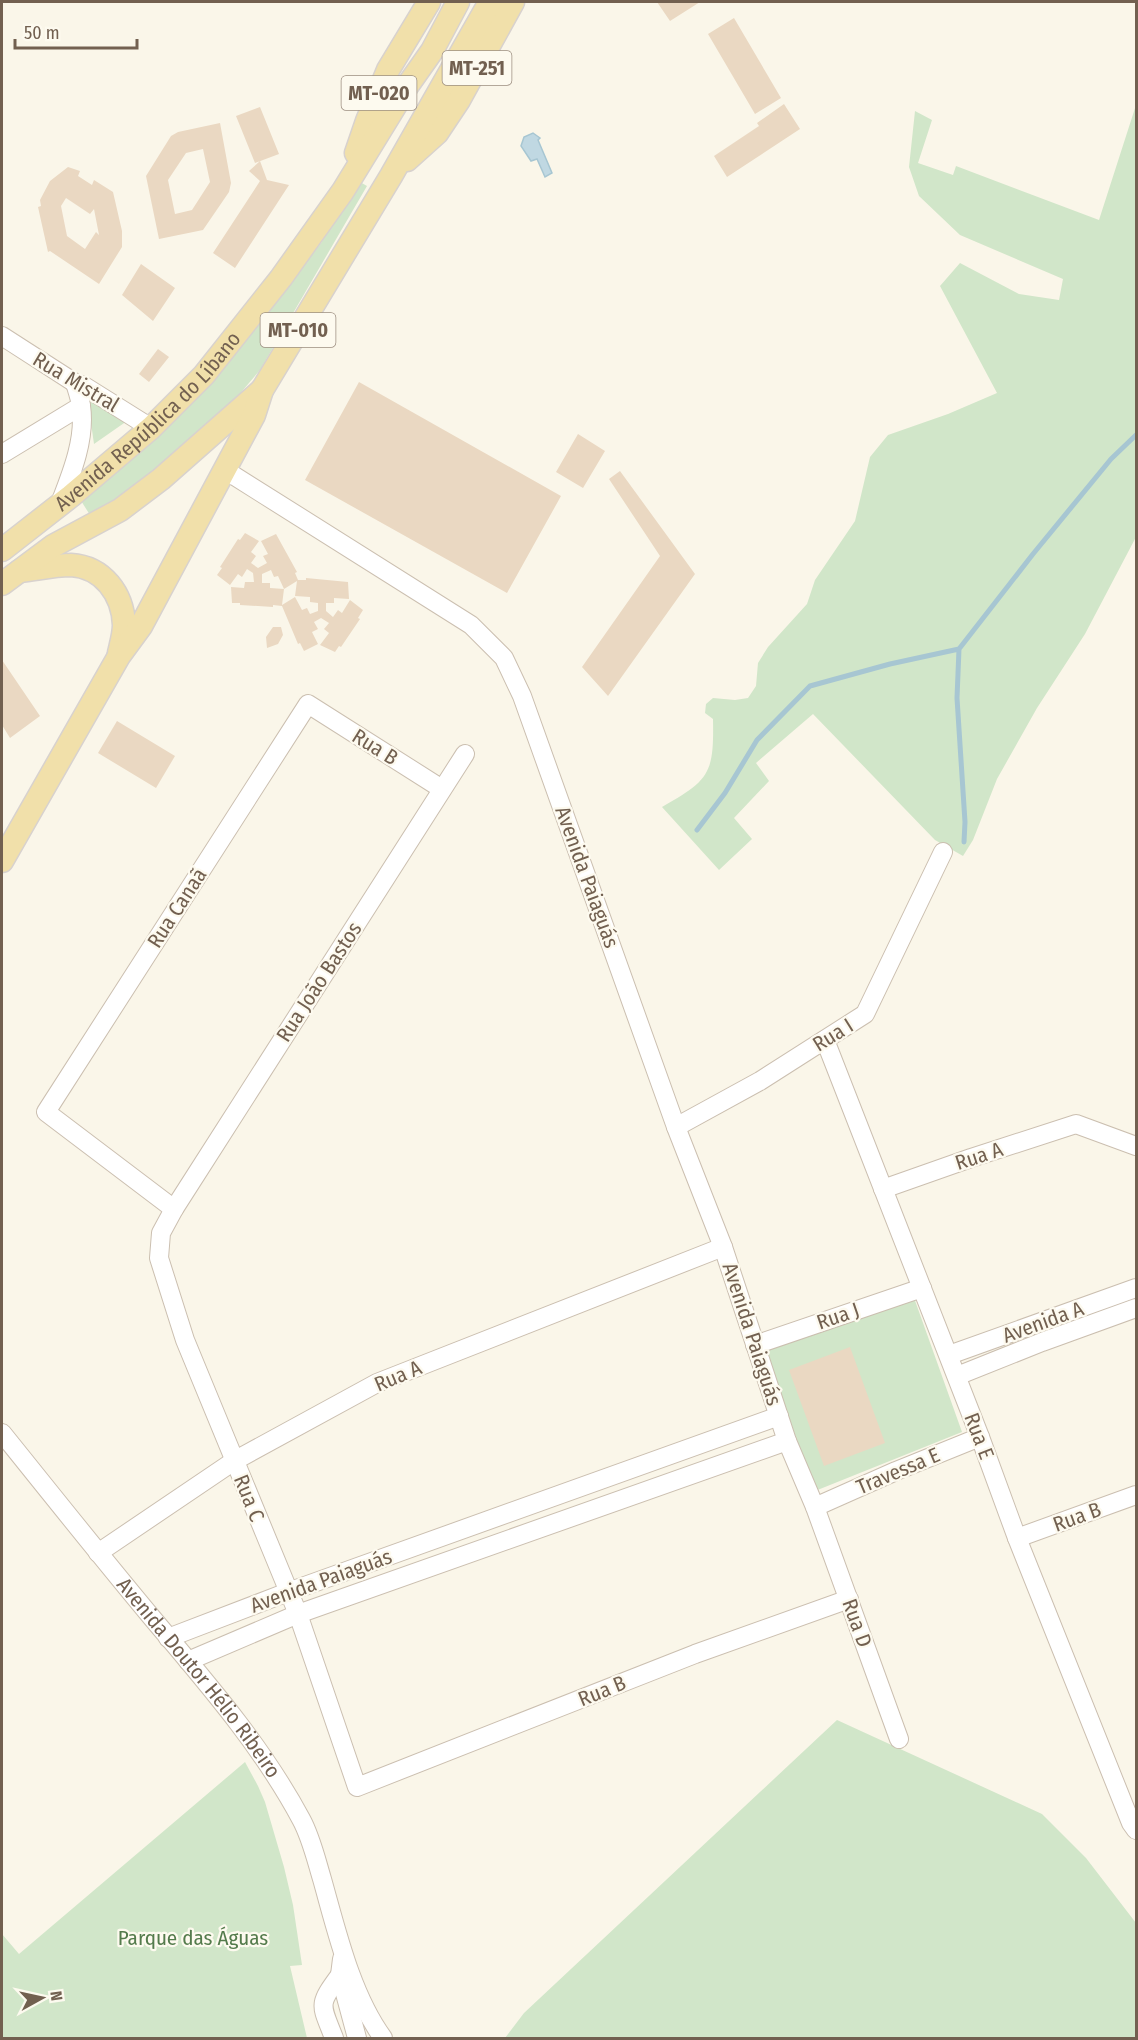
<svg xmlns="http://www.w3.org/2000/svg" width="1138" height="2040" font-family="'Fira Sans Condensed',sans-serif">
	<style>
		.green { fill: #d1e6c9 }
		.water { fill: #c0d8e2; stroke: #a7c6d2; stroke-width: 1.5 }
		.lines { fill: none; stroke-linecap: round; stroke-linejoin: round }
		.stream { stroke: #a7c6d2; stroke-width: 5 }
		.building { fill: #ead8c2; fill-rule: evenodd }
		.minor-casing { stroke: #cbbfb0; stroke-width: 20 }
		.major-casing { stroke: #d8d2ce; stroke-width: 25 }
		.minor { stroke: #fff; stroke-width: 18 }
		.major { stroke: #f1e0aa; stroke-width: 22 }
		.labels { text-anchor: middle; stroke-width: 4.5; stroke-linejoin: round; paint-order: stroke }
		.shield { fill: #fdfaef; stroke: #9c8e80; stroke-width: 1.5 }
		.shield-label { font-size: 20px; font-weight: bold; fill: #726050 }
		.street-label { font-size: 21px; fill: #726050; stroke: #fdfaef }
		.park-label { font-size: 21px; fill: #547b4c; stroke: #fdfaef }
	</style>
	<rect width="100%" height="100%" fill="#faf6e9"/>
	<!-- green -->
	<path class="green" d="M1136,105V537L1085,634L1037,708L997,779L973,840L963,856L935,840L813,714L756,763L769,781L734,818L752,839L719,870L662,807C710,780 714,773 713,719L705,713L706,704L713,698L735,700L748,698L756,686L758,663L768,647L807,604L815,580L855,521L870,457L888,435L948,414L997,393L940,286L960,263L1019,294L1059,300L1063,279L960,235L919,196L909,167L915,111L932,120L918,163L953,175L956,166L1099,220Z
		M360,182L367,186L260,370L220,417L163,465L116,500L90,515L78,496L262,320L321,243Z
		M87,395L127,421L94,444Z
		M913,1295L962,1432L815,1491L764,1347Z
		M837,1720L1042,1814L1086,1858L1136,1923V2038H505L524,2013Z
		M245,1762L258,1786L265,1802L284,1867L293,1905L302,1965L290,1966L307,2038H2V1934L19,1954Z"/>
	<!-- water -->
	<path class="water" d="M533,133L540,138L538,140L552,173L545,177L537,159L531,161L521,146L524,137Z"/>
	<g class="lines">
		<!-- stream -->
		<path class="stream" d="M959,649L957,698L965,822L964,842
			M697,830L725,793L757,740L810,686L890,664L959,649L1033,554L1111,459L1136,435"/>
	</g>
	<!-- building -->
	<path class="building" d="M657,2H700L670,21Z
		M734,18L781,98L755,114L708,34Z
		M784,104L800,129L727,177L714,156L759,126L757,123Z
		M260,107L279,154L255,163L236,116Z
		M220,123L231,183L229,192L203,230L159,239L146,176L171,136L178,132ZM203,149L210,182L192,210L175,214L168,180L186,153Z
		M260,161L267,180L289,185L235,268L213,253L260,181L249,171Z
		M68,167L80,171L78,176L92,185L94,180L113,192L122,231V247L99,284L50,251L48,252L38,207L41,206L40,200L50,181ZM66,198L90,214L94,209L99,235L96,232L85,249L67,236L61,206Z
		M141,264L175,288L153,321L122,295Z
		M158,349L169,357L149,382L139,374Z
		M359,382L561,496L507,593L305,480Z
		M578,434L605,451L583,488L556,472Z
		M620,471L695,574L608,696L582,667L660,556L609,479Z
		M245,533L259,541L251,552L256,556L251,563L258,568L267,563L263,556L268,554L261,541L276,534L297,572L295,573L298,580H306V578L348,582L349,599L334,598V603H326V611L333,617L338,610L342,613L350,600L363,610L358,618L360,619L341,647L339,646L335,652L320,645L329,633L324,629L329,623L321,618L314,622L318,629L312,632L318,644L304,651L300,643L298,644L282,606L273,605V607L240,605V603H232L231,587L244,588L245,582H254L253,573L247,569L242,577L238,574L230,585L217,575L222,568L220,567L238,539L240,540ZM271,570L274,577L278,576L284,589L297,581L295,596L310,597V602L318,603V611L310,614L307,608L302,610L295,597L282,605L284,589L270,588V583H262V574Z
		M273,627H281L283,635L278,644L267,648L266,637Z
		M2,660L40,716L10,738L2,725Z
		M117,721L175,756L156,788L98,753Z
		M850,1347L885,1443L824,1466L789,1370Z"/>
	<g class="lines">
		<!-- minor casing -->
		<g class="minor-casing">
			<g id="minor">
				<path d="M2,336L75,383L84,386L151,428"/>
				<path d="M2,454L81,406"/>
				<path d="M225,470L471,625L504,658L522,696L676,1127L723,1247L787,1441L815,1507L899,1739"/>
				<path d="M59,506C71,475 86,439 81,406C80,398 77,390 75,383"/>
				<path d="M465,754L174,1209L161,1233L159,1258L185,1340L298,1614L357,1787L695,1654L849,1599"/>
				<path d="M825,1040L980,1437L1017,1538L1131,1823L1136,1830"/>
				<path d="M676,1127L760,1081L865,1014L943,852"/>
				<path d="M883,1189L971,1158L1076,1124L1136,1146"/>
				<path d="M174,1209L46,1112L308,704L442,789"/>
				<path d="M755,1345L922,1288"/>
				<path d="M949,1355L1136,1288"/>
				<path d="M957,1376L1042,1342L1136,1308"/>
				<path id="s1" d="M2,1433C52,1495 102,1558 153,1619C206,1682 262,1746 301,1819C311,1837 316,1859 322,1879C337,1932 351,1994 383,2038"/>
				<path d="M815,1507L896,1471L980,1437"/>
				<path d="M1017,1538L1136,1495"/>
				<path d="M98,1553L234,1461L377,1383L723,1247"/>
				<path d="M168,1638L288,1592L779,1416"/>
				<path d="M188,1661L298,1614L787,1441"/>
				<path d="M342,1959L340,1975L357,2038"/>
				<path d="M334,2038C321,2004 317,2006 340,1975"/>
			</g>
		</g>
		<!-- major casing -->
		<g class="major-casing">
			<g id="major">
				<path d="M356,153L367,121L388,70L429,2"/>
				<path d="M407,160L437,133L459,100L513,2"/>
				<path id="s2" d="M2,550L71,496L151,428L204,375L281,278L343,191L408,85L432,51L458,2"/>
				<path d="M20,571C37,569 55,565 71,565C103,567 123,594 124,625C124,634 121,644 119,653"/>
				<path d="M2,584L53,546L120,510L161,479L262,390"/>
				<path d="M2,861L119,656L141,626L254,415L262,390L391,176L490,2"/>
			</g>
		</g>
		<!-- minor -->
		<use href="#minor" class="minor"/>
		<!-- major -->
		<use href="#major" class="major"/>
	</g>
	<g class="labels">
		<!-- shield labels -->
		<g class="shield">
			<rect x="442.5" y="51" width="69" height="34" rx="4.5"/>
			<rect x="341.5" y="76" width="75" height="34" rx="4.5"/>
			<rect x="260.5" y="313" width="75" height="34" rx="4.5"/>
		</g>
		<g class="shield-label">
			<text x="477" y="75">MT-251</text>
			<text x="379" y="100">MT-020</text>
			<text x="298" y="337">MT-010</text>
		</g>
		<!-- street labels -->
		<g class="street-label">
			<text transform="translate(76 382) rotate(31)" y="7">Rua Mistral</text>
			<text dy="7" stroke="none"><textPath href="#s2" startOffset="195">Avenida República do Líbano</textPath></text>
			<text transform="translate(375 747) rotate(32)" y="7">Rua B</text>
			<text transform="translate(587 877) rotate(70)" y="7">Avenida Paiaguás</text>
			<text transform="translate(177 908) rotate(-57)" y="7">Rua Canaã</text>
			<text transform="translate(319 982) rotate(-57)" y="7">Rua João Bastos</text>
			<text transform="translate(833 1035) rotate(-32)" y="7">Rua I</text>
			<text transform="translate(979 1156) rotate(-18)" y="7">Rua A</text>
			<text transform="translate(838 1316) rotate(-19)" y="7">Rua J</text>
			<text transform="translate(1043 1322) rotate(-20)" y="7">Avenida A</text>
			<text transform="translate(752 1334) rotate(72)" y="7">Avenida Paiaguás</text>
			<text transform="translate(398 1376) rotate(-23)" y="7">Rua A</text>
			<text transform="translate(979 1436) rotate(69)" y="7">Rua E</text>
			<text transform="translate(898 1471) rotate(-23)" y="7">Travessa E</text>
			<text transform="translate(249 1498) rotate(68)" y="7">Rua C</text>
			<text transform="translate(1077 1517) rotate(-20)" y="7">Rua B</text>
			<text transform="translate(321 1581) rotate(-20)" y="7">Avenida Paiaguás</text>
			<text transform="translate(857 1623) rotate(70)" y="7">Rua D</text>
			<text dy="7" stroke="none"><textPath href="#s1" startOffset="314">Avenida Doutor Hélio Ribeiro</textPath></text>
			<text transform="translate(602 1691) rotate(-22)" y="7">Rua B</text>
		</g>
		<!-- park labels -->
		<g class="park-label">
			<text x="193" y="1945">Parque das Águas</text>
		</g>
	</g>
	<!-- border -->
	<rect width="1138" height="2040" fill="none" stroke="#726050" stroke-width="6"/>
	<!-- north arrow -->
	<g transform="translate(42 1998) rotate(82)" stroke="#fdfaef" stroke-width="4.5" paint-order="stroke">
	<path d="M0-4.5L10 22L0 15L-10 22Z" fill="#726050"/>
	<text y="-9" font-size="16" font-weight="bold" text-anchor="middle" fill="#726050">N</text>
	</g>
	<!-- scale -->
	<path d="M15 39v9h122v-9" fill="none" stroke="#726050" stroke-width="3"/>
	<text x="24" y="39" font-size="18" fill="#726050" stroke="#fdfaef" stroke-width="4.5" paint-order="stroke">50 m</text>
</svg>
